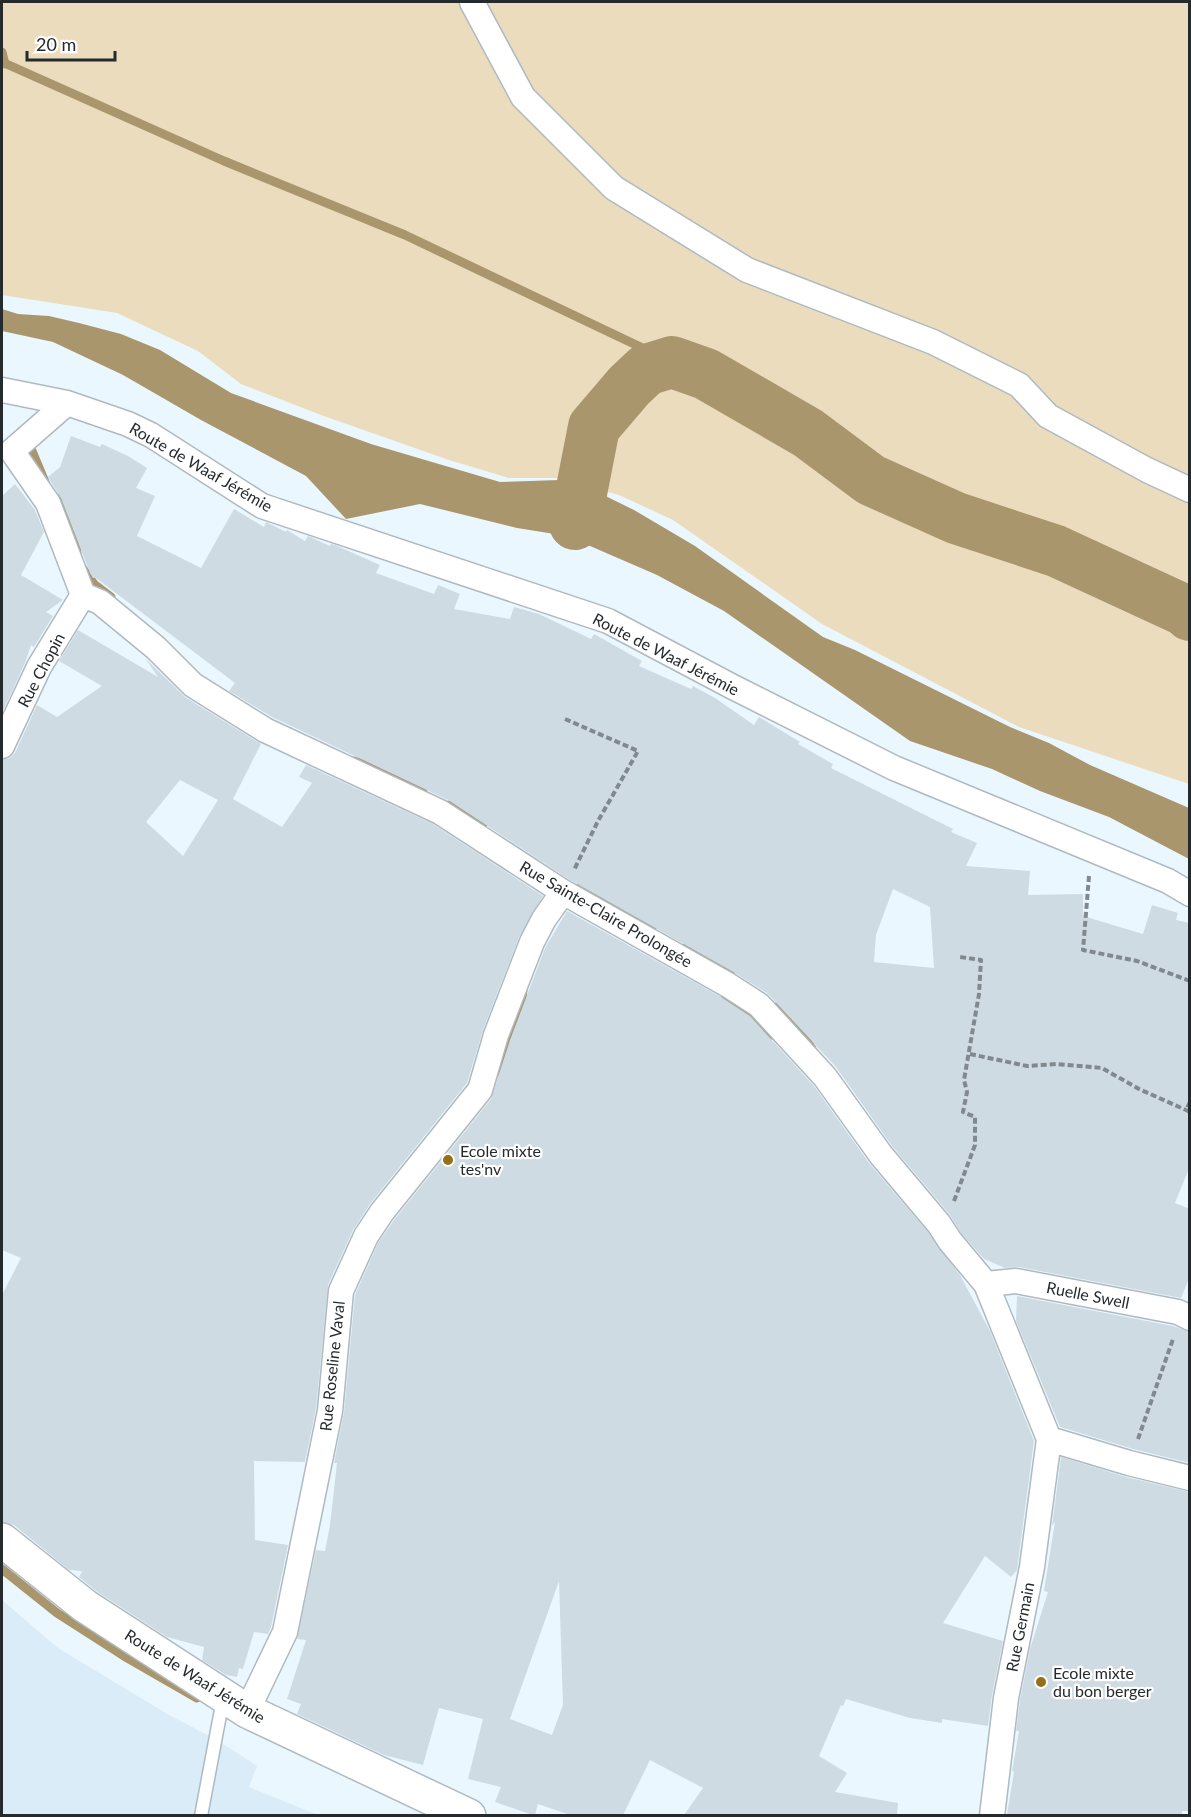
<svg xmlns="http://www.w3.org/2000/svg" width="1191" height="1817" font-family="Lato,sans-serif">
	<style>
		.built { fill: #d9ecf8 }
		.green { fill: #ebdcbd }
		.water { fill: #aa966d }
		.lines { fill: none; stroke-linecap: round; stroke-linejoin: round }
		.stream { stroke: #aa966d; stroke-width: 9 }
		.river { stroke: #aa966d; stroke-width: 52 }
		.building { fill: #cfdbe2; fill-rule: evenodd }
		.lane-casing { stroke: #aebac0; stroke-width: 15 }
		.street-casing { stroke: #aebac0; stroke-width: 27 }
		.secondary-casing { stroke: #aebac0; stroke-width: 36 }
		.path { stroke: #81898e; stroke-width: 4; stroke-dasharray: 6 3; stroke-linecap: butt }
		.lane { stroke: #fff; stroke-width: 12 }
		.street { stroke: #fff; stroke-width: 24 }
		.secondary { stroke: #fff; stroke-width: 33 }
		.poi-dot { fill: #947119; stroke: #fff; stroke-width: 2 }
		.labels { text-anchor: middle; stroke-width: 4.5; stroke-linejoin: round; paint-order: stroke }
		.street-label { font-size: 16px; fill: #252a2c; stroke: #fff }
		.poi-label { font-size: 16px; fill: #252a2c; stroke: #fff; text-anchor: start }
	</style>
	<rect width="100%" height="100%" fill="#ebf7fe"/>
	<!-- built -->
	<path class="built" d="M2,1600L58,1648L169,1715L217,1740L257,1766L249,1787L318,1815H2Z"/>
	<!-- green -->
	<path class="green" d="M2,2H1189V784L1019,727L822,624L673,520L619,495L556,478H509L449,460L321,415L241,384L198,351L117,313L2,295Z"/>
	<!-- water -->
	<path class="water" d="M2,309L18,314L49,316L79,323L121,334L160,350L231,393L371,444L500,482L559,480L583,485L634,510L695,546L823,637L855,650L1010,727L1049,743L1090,765L1189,808V859L1109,817L1040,791L992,769L910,741L724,611L657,575L567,536L517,528L420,504L346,519L306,476L201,420L123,375L53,342L2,331Z"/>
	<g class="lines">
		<!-- stream -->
		<path class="stream" d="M2,52L5,64
			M2,62L224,161L405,235L672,362
			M32,451L45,482
			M56,498C72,519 77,530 77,557
			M83,569L94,584L111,597
			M354,761C378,767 401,780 423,792
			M449,805L485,822
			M581,886L652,928
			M705,959L716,965L686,947L713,961L731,975
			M725,995L772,1035
			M776,1007C791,1020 802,1031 812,1049
			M495,1073L521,1007L523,990
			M2,1569L57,1613L124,1656L197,1698"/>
		<!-- river -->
		<path class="river" d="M575,524L594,427L629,386L646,370L672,362L706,374L808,433L871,480L956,518L1056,551L1186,611L1190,615"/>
	</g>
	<!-- building -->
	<path class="building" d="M71,436L100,447L102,444L128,456L147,468L136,488L155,496L137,536L201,568L234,509L264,527L266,522L286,532L287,530L305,541L308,536L330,546L331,544L335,545L380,565L376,573L434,594L438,585L460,594L454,609L510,619L514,607L539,614L591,639L594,634L642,661L639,666L691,689L693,686L715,698L754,725L759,717L800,742L798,744L833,764L831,768L953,829L951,832L977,843L966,866L1030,871L1028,895L1083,894V916L1143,934L1152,905L1178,913L1176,920L1190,923V1166L1175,1203L1190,1209V1276L1181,1298L1019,1267L1005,1268L984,1259L961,1233L950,1215L892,1146L836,1067L767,993L735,973L570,880L448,800L272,717L229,691L235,683L96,578H93L90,573L61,498L48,477L60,467ZM893,889L930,907L934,968L874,962L876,935Z
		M15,484L35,510L44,532L21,575L63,600L46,612L53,616L34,647L31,645L25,663L2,713V496Z
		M78,630L158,677L145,658L185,697L261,744L233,799L282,827L312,783L299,777L306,765L433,824L543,896L519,937L483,1030L467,1083L370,1204L353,1230L328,1285L316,1409L305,1462L254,1461L255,1540L288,1545L271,1627L268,1634L254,1632L243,1669L239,1668L237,1677L226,1675L202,1660L204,1647L167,1637L96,1591L79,1577L82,1571L69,1570L14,1525L2,1522V1295L21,1258L2,1250V760L10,758L15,753L37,705L57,717L102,686L59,661ZM180,780L218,800L183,856L146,822Z
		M567,911L721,997L750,1016L814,1086L869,1163L928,1232L960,1275L990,1331L1034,1441L1017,1570L1011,1577L985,1556L943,1623L1003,1641L992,1695L988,1726L942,1719V1723L910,1718L846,1699L843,1706L841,1705L819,1756L847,1773L835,1792L898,1803L897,1815H684L703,1788L650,1760L623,1815H570L538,1804L535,1815H533L495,1802L501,1787L468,1779L483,1719L439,1708L423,1765L384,1755L297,1714L301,1704L287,1699L306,1640L297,1639L316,1550L325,1551L330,1525L337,1463H334L344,1412L355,1295L378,1243L394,1220L491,1099L510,1040L545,948ZM559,1581L563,1705L552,1735L510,1719Z
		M1017,1296L1173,1326L1190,1332V1463L1133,1449L1060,1427L1016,1321Z
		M1061,1457L1126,1477L1190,1492V1811H1182V1815H1019L1007,1814L1014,1772L1012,1771L1019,1731H1016L1020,1700L1030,1649L1048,1592L1044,1591L1055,1522L1052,1526Z"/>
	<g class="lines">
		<!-- lane casing -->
		<g class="lane-casing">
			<path id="lane" d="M201,1816L223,1699"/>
		</g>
		<!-- street casing -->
		<g class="street-casing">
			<path id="street" d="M472,2L523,97L614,188L747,270L933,342L1019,385L1048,416L1147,470L1190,490
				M2,390L67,403L128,424L151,435L262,506L608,621L731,686L894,768L1168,881L1190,894
				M67,403L12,451L48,503L83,595L100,602L156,648L193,685L265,730L440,812L563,892L728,985L759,1005L825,1077L881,1155L939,1224L950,1241L986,1284L1049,1439L1129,1463L1190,1478
				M2,746L39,667L83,595
				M986,1284L1016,1281L1178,1312L1190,1318
				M247,1711L285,1632L330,1411L341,1291L366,1236L382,1212L480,1090L496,1035L532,942L544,919L563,892
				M992,1816L1006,1698L1032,1567L1049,1439"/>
		</g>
		<!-- secondary casing -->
		<g class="secondary-casing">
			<path id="secondary" d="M2,1540L85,1606L247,1711L469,1816"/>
		</g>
		<!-- path -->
		<path class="path" d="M565,719L638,751L598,821L574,870
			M1089,876L1083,950L1137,961L1190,981
			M970,1054L1027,1066L1057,1064L1102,1068L1139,1089L1186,1110
			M1190,1102L1186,1110L1190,1112
			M954,1201L975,1145V1117L963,1112L967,1092L964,1080L979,994L981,960L960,957
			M1138,1439L1173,1339"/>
		<!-- lane -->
		<use href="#lane" class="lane"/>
		<!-- street -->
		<use href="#street" class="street"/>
		<!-- secondary -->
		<use href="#secondary" class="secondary"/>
	</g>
	<!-- markers -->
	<g class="poi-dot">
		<circle cx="448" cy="1160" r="6"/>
		<circle cx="1041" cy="1682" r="6"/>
	</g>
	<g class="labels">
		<!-- street labels -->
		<g class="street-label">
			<text transform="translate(201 467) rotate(30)" y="6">Route de Waaf Jérémie</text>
			<text transform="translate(666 654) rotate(27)" y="6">Route de Waaf Jérémie</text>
			<text transform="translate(41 670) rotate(-62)" y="6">Rue Chopin</text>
			<text transform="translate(606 914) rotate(30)" y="6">Rue Sainte-Claire Prolongée</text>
			<text transform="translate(1088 1295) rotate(11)" y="6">Ruelle Swell</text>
			<text transform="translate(332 1366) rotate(-84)" y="6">Rue Roseline Vaval</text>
			<text transform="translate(1020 1627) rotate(-79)" y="6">Rue Germain</text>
			<text transform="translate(195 1676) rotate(32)" y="6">Route de Waaf Jérémie</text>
		</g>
		<!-- poi labels -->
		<g class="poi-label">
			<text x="460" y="1157">Ecole mixte<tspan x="460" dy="18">tes'nv</tspan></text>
			<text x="1053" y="1679">Ecole mixte<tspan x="1053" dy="18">du bon berger</tspan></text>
		</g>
	</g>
	<!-- border -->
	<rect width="1191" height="1817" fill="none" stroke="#252a2c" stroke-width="6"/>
	<!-- scale -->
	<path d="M27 51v9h88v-9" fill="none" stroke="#252a2c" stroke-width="3"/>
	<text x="36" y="51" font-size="18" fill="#252a2c" stroke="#ffffff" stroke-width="4.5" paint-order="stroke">20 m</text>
</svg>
